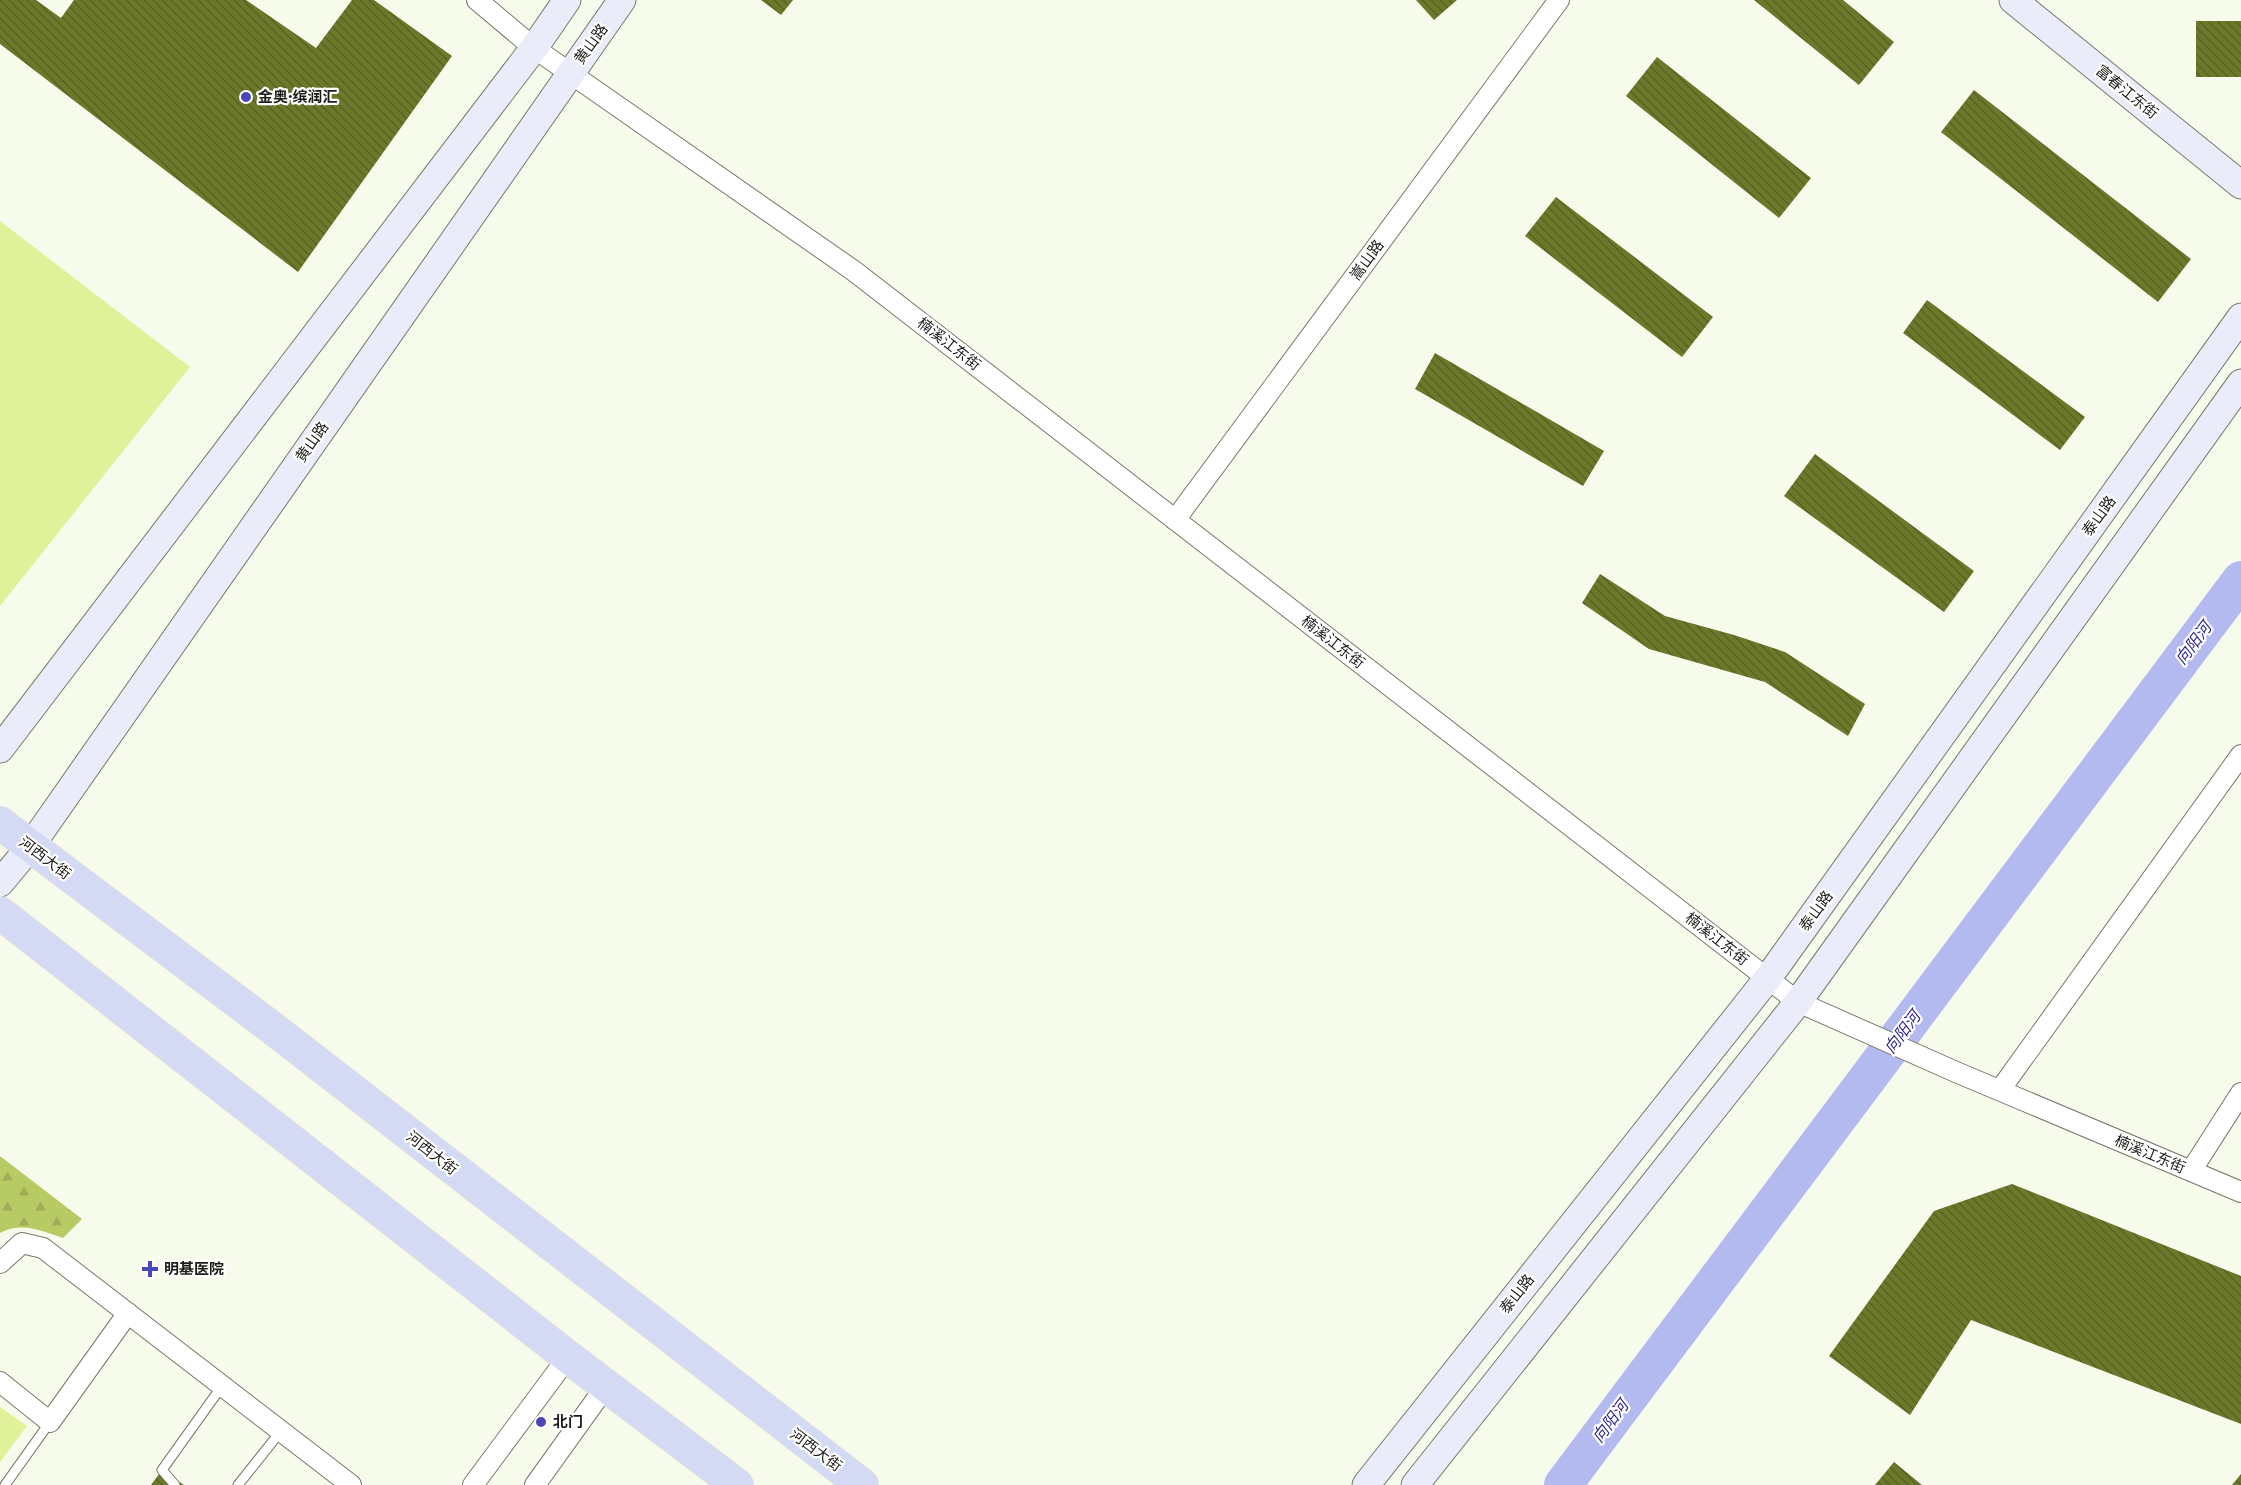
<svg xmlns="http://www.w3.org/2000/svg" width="2241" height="1485" font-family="Poppins,'Noto Sans SC',sans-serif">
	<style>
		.green { fill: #e0f19a }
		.forest { fill: url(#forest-firs) }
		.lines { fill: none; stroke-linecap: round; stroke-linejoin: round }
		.river { stroke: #b2baf0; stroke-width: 38 }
		.building { fill: url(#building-back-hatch) }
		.lane-casing { stroke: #76796c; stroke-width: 11 }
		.street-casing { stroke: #76796c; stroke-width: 22 }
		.secondary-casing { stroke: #76796c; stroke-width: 29 }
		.primary-casing { stroke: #dfdfdf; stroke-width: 34 }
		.lane { stroke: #fff; stroke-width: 9 }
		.street { stroke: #fff; stroke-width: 20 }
		.secondary { stroke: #eaecfa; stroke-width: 27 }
		.primary { stroke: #d4d9f4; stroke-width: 32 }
		.poi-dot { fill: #4a47bd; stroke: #fff; stroke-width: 2 }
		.labels { text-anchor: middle; stroke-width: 4.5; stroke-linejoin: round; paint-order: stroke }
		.street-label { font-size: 15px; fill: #1c1d18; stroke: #fff }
		.poi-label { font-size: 15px; font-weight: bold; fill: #1c1d18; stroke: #fff; text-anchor: start }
		.water-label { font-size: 16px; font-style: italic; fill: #31298e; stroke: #fff }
	</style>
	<defs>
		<pattern id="forest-firs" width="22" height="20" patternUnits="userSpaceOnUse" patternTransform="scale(1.5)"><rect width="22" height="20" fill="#b8ca64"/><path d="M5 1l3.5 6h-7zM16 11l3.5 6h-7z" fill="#9ead56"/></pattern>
		<pattern id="building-back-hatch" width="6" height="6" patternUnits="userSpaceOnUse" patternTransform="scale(1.5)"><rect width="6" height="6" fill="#6c782a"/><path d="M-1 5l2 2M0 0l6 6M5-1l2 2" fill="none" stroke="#586223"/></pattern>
	</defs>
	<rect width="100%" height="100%" fill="#f7fbec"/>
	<!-- green -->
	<path class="green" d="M0,221L190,367L0,606Z
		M0,1407L27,1426L0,1462Z"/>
	<!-- forest -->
	<path class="forest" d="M0,1156L82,1219L63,1238C43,1231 21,1221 0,1233Z"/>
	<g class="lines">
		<!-- river -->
		<path class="river" d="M1563,1485L2241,580"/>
	</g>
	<!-- building -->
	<path class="building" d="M0,0H36L61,18L74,0H246L316,48L352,0H374L452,56L298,272L0,44Z
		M761,0H793L781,15Z
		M1416,0H1457L1434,20Z
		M1754,0H1843L1894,42L1859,85Z
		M2196,21H2241V77H2196Z
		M1657,57L1811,178L1779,218L1626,96Z
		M1974,90L2191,259L2158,302L1941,132Z
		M1556,197L1713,317L1682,357L1525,236Z
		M1927,300L2085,417L2060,450L1903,333Z
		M1435,353L1604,451L1583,486L1415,389Z
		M1815,454L1974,571L1944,612L1784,496Z
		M1600,574L1665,616L1734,635L1785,652L1865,704L1848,736L1765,682L1649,649L1582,603Z
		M2012,1184L2241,1276V1424L1971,1320L1910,1415L1829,1356L1934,1211Z
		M1894,1462L1922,1485H1875Z
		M162,1470L184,1485H151Z
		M2241,1474V1485H2232Z"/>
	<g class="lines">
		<!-- lane casing -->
		<g class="lane-casing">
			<path id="lane" d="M5,1485L50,1422
				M175,1485L162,1470L222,1386
				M238,1485L281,1431"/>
		</g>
		<!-- street casing -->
		<g class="street-casing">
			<path id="street" d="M477,0L534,48L570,73L854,271L1798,1002L1956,1072L2241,1192
				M1175,520L1559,0
				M2000,1090L2241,755
				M2191,1171L2241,1093
				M0,1263L22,1243L43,1248L351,1485
				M0,1382L50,1422L128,1313
				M473,1485L568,1357
				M535,1485L606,1386"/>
		</g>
		<!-- secondary casing -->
		<g class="secondary-casing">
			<path id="secondary" d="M2013,0L2241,185
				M0,749L534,48L567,0
				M0,883L30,847L622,0
				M1366,1485L1768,978L2241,317
				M1415,1485L1798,1002L2241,383"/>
		</g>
		<!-- primary casing -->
		<g class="primary-casing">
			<path id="primary" d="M0,823L267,1024L862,1485
				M0,913L568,1357L737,1485"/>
		</g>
		<!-- lane -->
		<use href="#lane" class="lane"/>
		<!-- street -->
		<use href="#street" class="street"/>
		<!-- secondary -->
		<use href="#secondary" class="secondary"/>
		<!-- primary -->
		<use href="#primary" class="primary"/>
	</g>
	<!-- markers -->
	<g class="poi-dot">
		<circle cx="246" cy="97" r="6"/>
		<path d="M147 1260h6v6h6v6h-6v6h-6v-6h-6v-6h6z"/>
		<circle cx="541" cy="1422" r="6"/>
	</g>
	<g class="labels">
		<!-- street labels -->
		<g class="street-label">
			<text transform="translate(591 44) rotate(-54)" y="5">黄山路</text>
			<text transform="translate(2127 92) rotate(39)" y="5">富春江东街</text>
			<text transform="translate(1367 260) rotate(-54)" y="5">嵩山路</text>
			<text transform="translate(949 344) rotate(38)" y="5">楠溪江东街</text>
			<text transform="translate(312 442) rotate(-55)" y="5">黄山路</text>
			<text transform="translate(2099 516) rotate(-54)" y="5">泰山路</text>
			<text transform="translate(1333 642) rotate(38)" y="5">楠溪江东街</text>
			<text transform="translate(45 858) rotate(37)" y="5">河西大街</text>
			<text transform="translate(1816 911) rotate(-54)" y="5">泰山路</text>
			<text transform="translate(1717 939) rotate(38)" y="5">楠溪江东街</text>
			<text transform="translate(432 1153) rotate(38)" y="5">河西大街</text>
			<text transform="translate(2150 1154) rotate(23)" y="5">楠溪江东街</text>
			<text transform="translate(1517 1294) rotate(-52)" y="5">泰山路</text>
			<text transform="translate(816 1450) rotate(37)" y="5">河西大街</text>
		</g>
		<!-- poi labels -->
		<g class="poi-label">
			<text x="258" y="102">金奥·缤润汇</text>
			<text x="164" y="1274">明基医院</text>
			<text x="553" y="1427">北门</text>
		</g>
		<!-- water labels -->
		<g class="water-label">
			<text transform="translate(2193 643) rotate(-53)" y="6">向阳河</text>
			<text transform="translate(1902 1032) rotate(-53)" y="6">向阳河</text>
			<text transform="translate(1610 1421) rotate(-53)" y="6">向阳河</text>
		</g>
	</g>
</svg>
